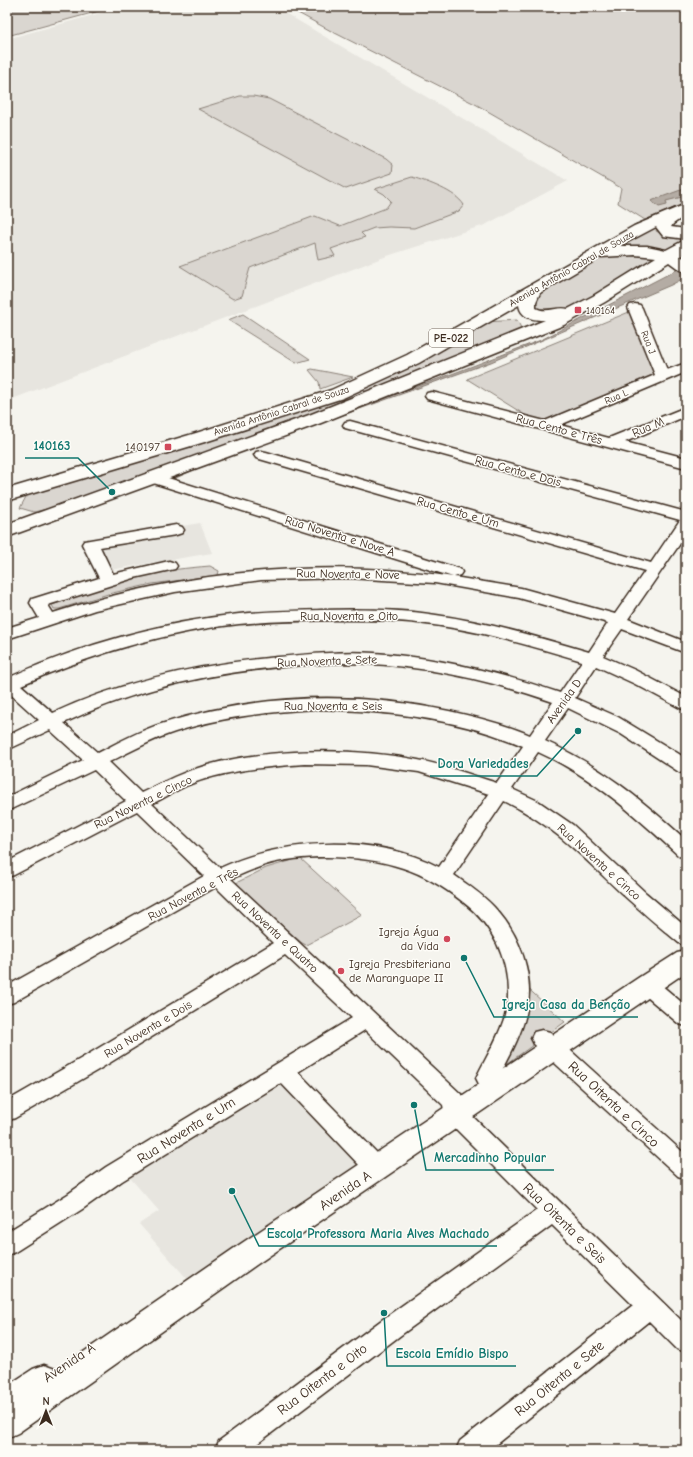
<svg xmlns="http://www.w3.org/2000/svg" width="693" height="1457" font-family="'Comic Neue',sans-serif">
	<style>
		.built { fill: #e7e5df }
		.green { fill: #dad6d0; stroke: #8a8077 }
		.water { fill: #b4aca4; stroke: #84786e }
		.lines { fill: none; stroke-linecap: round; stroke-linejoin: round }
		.minor-casing { stroke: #3b2a1e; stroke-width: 3 }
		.major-casing { stroke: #3b2a1e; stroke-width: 3 }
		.highway-casing { stroke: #3b2a1e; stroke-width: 3 }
		.minor { fill: #fdfcf7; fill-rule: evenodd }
		.major { fill: #fdfcf7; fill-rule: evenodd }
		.highway { fill: #fdfcf7; fill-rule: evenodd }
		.poi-dot { fill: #d1495b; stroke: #fdfcf7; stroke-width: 1.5 }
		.labels { text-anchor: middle; stroke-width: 3; stroke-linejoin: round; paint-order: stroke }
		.far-street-label { font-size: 10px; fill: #3b2a1e; stroke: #fdfcf7 }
		.far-poi-label { font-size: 10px; fill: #3b2a1e; stroke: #fdfcf7; text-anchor: start }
		.shield { fill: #fdfcf7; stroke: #75695f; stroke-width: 1 }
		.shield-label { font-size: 11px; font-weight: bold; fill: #3b2a1e }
		.street-label { font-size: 12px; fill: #3b2a1e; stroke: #fdfcf7 }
		.poi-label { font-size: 12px; fill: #3b2a1e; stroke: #fdfcf7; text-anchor: end }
		.near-street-label { font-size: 14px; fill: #3b2a1e; stroke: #fdfcf7 }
		.leader { fill: none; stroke: #0f766e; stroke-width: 1.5 }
		.callout-dot { fill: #0f766e; stroke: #fdfcf7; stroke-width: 1.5 }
		.callout-label { font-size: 13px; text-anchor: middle; font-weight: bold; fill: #0f766e; stroke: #fdfcf7; stroke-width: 3; stroke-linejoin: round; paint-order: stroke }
	</style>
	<rect width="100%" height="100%" fill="#f5f4ee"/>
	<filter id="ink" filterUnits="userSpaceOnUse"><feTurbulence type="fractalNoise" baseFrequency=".025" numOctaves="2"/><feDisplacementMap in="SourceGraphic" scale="8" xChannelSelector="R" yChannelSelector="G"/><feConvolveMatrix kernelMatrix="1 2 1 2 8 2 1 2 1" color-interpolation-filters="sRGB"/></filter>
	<g filter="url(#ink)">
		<!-- built -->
		<path class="built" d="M122,7H275L568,181L485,225L387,256L7,401V39Z
			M200,523L212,553L98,572L87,542Z
			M279,1073L366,1161L190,1282L139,1224L159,1211L124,1171Z"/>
		<!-- green -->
		<path class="green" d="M23,7H114L7,36V9Z
			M287,7H686V203L645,220L618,203L621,188L477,105L331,31Z
			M240,96H253L269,99L386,159L393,165L392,173L346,189L198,109Z
			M412,177C428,182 455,191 464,205L459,211L414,228L389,227L374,228L361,233L365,237L331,249L335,256L318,260L315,243L250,268L242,296L233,299L180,266L315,216L340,226L386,208L391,201L384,194L375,189Z
			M659,223L656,231L671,238L686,236V241L665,252L633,246L613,248Z
			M611,253L660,256C626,276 580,312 540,314L528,304L548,285L593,259Z
			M629,312L657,375L545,422L530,418L467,379Z
			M243,314L310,359L296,363L228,320Z
			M517,320L522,330L505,344L55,507L34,512L20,508L27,495L129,463L355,387L485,322Z
			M312,369L353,377L320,389L319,382L309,370Z
			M210,566L219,571L218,575L152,584L108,594L59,609H54L52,605C82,595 112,583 143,575C165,570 187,568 210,566Z
			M300,858L362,915L306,945L302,943L234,884L266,868Z
			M523,984L565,1022L490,1076Z"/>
		<!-- water -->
		<path class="water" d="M686,188V196L666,201L667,205L659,207L651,201Z
			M686,265V277L671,285L491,362L214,461L169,481L164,477L449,375L541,340Z"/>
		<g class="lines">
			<!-- minor casing -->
			<g class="minor-casing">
				<path id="minor" d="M635,304L640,305L642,308L667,370L686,363V372L560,425L609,438L686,407V416L625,442L686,458V468L427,399L425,396L427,393L432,392L545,421L655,375L628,308L630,305Z
					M350,421L686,512V535L628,619L686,642V653L622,629L603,656L635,670L686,697V710L680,708L635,684L596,666L575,698L618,717L679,754L686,759V774L679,772L621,734L568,708L545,741C600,765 642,800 686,840V858L679,856C636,816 592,776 538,752L512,789L538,801L573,825L646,893L686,927V946L679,943C659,927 640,910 621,893C583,857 552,824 504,801L454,875C468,885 482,894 494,907C520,934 536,978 526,1014C520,1039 506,1062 495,1084L487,1087L479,1084L476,1078C488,1053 507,1025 508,997C509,959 493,925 463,902C445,888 425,875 403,868C364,855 304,853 265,865C253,869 242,874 231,879L462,1095L465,1101L467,1111L686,1325V1352L677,1349L649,1321L489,1450H456L460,1441L633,1305L552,1225L401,1335L249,1450H215L219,1441L383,1319L537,1210L448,1121L445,1115L443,1105L365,1030L298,1072L377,1153L380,1160L377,1167L369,1169L361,1167L281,1083L122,1181L84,1208L15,1252L7,1255V1232L68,1194L106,1167L352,1018L285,955L98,1070L15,1118L7,1121V1101L82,1058L273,943L216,887L14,1002L7,1004V986L204,876L137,811L14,875L7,877V862L126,801L94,770L7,811V797L83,760L50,730L7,750V736L39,720L7,691V676L10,677C82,645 161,622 239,614C266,611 294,611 321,610C359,609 398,609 436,615C487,622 538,637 589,652L608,623L519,598L435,583L348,578L261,580L175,592L95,610L7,639V628L39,618L30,603L32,599L99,578L82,544L84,541L176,525L182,527L184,530L182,533L176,535L100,547L113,574L169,561L175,563L177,566L175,569L134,578L48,605L53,613C160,578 275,563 387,570C409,572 431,573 453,577L147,481L144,478L147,475L152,473L460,569L462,572L460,575L454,577L521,588L615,614L645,571L256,458L254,455L256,452L261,451L266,452L651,563L680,520L345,428L343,425L345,422ZM333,620C362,620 390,619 418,623C474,629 529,645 582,661L560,693C501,673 437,657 374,653C342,651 310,654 278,657C201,664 124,680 53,713L21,685C90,655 164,632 239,624C270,621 302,621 333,620ZM343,663C413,663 486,679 553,702L530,735C505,724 476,717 449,711C353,691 255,694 161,724C139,731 119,742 98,753L64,723C150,681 248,666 343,663ZM316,709C386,711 458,718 523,746L497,783C471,775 445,765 418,760C347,746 241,747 174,777C163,782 152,788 141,793L109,762C130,752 152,739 175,732C221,717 268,712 316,709ZM305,764L366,765L419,772L489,794L439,867C374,834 285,838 220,868L152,804C164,798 175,791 188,785C225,770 265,767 305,764Z
					M647,977L654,979L686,1006V1026L679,1024L640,991L637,985L640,979Z
					M542,1030L550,1032L686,1155V1179L678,1176L534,1044L531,1038L534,1032Z"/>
			</g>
			<!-- major casing -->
			<g class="major-casing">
				<path id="major" d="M686,951V972L256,1265L18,1433L7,1438V1386L33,1369L44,1365L55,1369L56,1371L236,1247L638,978L677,953Z"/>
			</g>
			<!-- highway casing -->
			<g class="highway-casing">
				<path id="highway" d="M686,204V215L673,224L671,227L686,229V239L663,236L656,227L620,246H647L666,250L681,242L686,240V252L680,256L686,259V272L680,270L669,262L605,302L564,325L321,423L7,537V524L309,415L545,320C533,320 521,318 519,305L419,363L343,398L208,441L7,501V489L196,433L331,390L407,355L634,226ZM635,255L656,257L593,296L568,309C558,306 546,314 536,308V302L540,293L601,257Z"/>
			</g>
			<!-- minor -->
			<use href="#minor" class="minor"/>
			<!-- major -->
			<use href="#major" class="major"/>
			<!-- highway -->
			<use href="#highway" class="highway"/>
		</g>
	</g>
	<!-- markers -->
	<g class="poi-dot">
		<rect x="574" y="306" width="8" height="8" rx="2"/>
		<rect x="164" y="443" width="8" height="8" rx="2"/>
		<circle cx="447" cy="939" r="4"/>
		<circle cx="341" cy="971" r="4"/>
	</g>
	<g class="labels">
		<!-- far-street labels -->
		<g class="far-street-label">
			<text transform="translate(571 268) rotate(-30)" y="4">Avenida Antônio Cabral de Souza</text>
			<text transform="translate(649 342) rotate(68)" y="4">Rua J</text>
			<text transform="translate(616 396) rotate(-23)" y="4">Rua L</text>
			<text transform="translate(281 410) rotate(-18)" y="4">Avenida Antônio Cabral de Souza</text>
		</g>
		<!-- far-poi labels -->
		<g class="far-poi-label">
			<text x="586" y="314">140164</text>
		</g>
		<!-- shield labels -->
		<rect class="shield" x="429" y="329" width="44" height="18" rx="3"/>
		<g class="shield-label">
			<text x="451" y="342">PE-022</text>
		</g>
		<!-- street labels -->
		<g class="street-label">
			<text transform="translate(648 427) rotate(-23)" y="4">Rua M</text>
			<text transform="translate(559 429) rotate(15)" y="4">Rua Cento e Três</text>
			<text transform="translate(518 471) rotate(15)" y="4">Rua Cento e Dois</text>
			<text transform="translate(458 512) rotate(16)" y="4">Rua Cento e Um</text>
			<text transform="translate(340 536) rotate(17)" y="4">Rua Noventa e Nove A</text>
			<text transform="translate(348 574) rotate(1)" y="4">Rua Noventa e Nove</text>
			<text x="349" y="620">Rua Noventa e Oito</text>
			<text transform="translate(327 661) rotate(-2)" y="4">Rua Noventa e Sete</text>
			<text transform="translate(564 701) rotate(-55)" y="4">Avenida D</text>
			<text x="333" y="710">Rua Noventa e Seis</text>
			<text transform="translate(143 802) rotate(-26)" y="4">Rua Noventa e Cinco</text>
			<text transform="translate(599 862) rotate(42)" y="4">Rua Noventa e Cinco</text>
			<text transform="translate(193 894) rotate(-28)" y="4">Rua Noventa e Três</text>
			<text transform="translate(275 932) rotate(43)" y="4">Rua Noventa e Quatro</text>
			<text transform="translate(148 1029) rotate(-31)" y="4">Rua Noventa e Dois</text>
		</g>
		<!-- poi labels -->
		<g class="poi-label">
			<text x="160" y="451">140197</text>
			<text x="439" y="936">Igreja Água<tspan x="439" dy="14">da Vida</tspan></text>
			<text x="349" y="968" text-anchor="start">Igreja Presbiteriana<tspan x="349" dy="14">de Maranguape II</tspan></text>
		</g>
		<!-- near-street labels -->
		<g class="near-street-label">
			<text transform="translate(614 1104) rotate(43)" y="5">Rua Oitenta e Cinco</text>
			<text transform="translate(186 1130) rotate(-32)" y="5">Rua Noventa e Um</text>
			<text transform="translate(345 1190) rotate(-34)" y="5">Avenida A</text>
			<text transform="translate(565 1223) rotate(44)" y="5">Rua Oitenta e Seis</text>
			<text transform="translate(69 1362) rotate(-34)" y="5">Avenida A</text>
			<text transform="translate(559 1378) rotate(-39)" y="5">Rua Oitenta e Sete</text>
			<text transform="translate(322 1379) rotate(-37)" y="5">Rua Oitenta e Oito</text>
		</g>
	</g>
	<!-- callouts -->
	<path class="leader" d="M112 492L78 458H25M578 731L537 776H430M464 958L494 1017H638M414 1105L426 1170H554M232 1191L259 1246H497M384 1313L387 1366H516"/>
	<g class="callout-dot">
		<circle cx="112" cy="492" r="4"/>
		<circle cx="578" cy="731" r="4"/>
		<circle cx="464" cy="958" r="4"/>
		<circle cx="414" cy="1105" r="4"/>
		<circle cx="232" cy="1191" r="4"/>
		<circle cx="384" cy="1313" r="4"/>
	</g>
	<g class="callout-label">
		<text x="52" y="450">140163</text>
		<text x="483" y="768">Dora Variedades</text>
		<text x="566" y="1009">Igreja Casa da Benção</text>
		<text x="490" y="1162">Mercadinho Popular</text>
		<text x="378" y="1238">Escola Professora Maria Alves Machado</text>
		<text x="452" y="1358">Escola Emídio Bispo</text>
	</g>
	<!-- margin -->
	<rect width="693" height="1457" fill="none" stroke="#fdfcf7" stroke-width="24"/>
	<rect x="12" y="12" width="669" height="1433" fill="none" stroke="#3b2a1e" stroke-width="1.5" filter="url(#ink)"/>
	<!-- north arrow -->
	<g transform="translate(46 1411)" stroke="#fdfcf7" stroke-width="3" paint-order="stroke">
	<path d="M0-3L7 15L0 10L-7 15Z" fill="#3b2a1e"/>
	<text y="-6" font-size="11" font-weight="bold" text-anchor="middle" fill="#3b2a1e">N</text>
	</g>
</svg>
